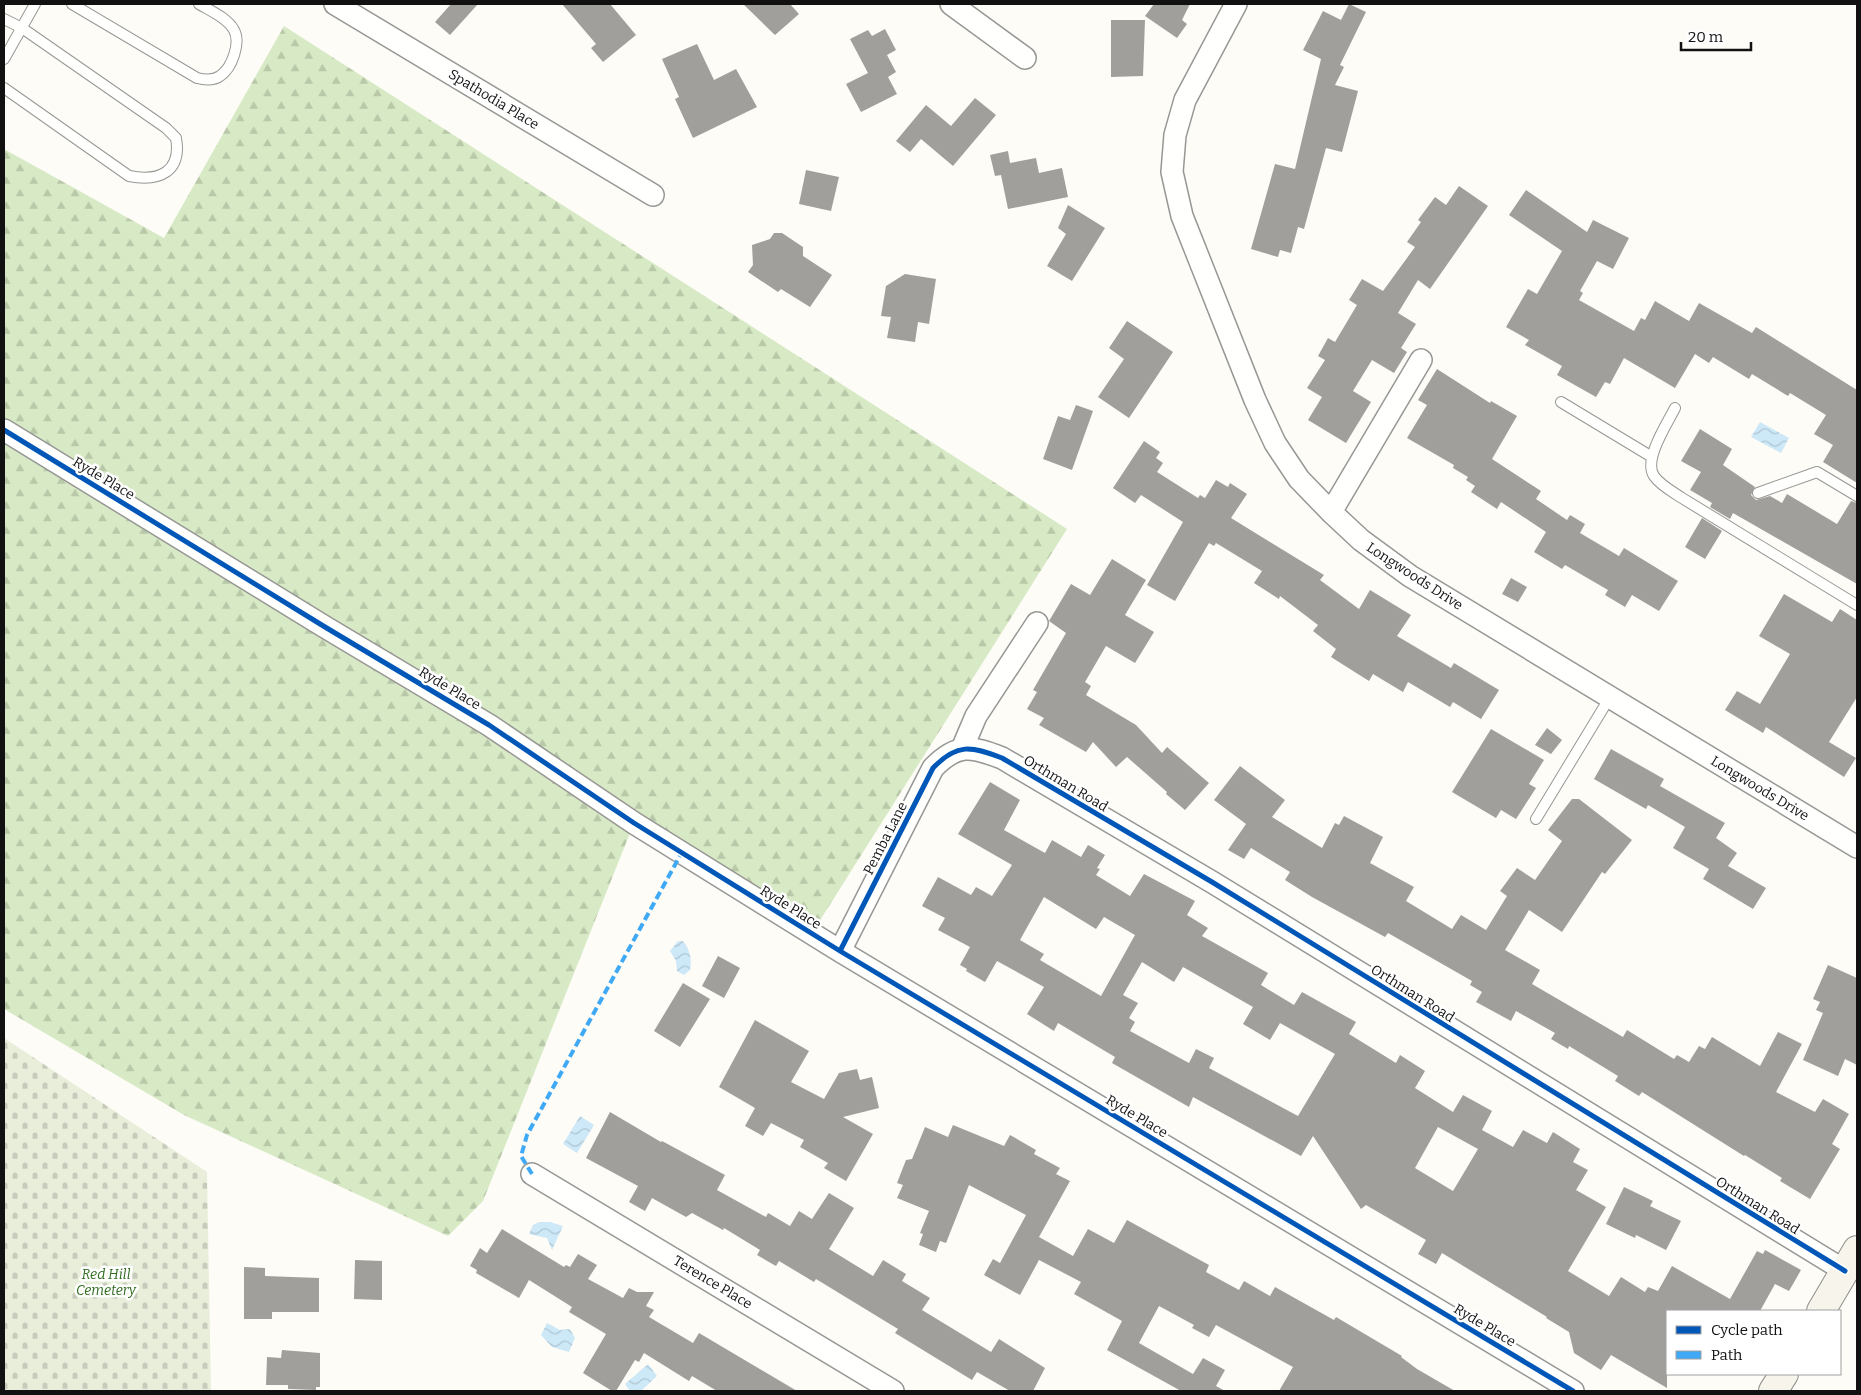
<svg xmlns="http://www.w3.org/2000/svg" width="1861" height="1395" font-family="Bitter,serif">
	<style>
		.forest { fill: url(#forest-firs) }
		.cemetery { fill: url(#cemetery-stones) }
		.water { fill: url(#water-waves) }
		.building { fill: #a19f9c; fill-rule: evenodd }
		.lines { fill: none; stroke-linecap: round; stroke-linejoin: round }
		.service-casing { stroke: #979795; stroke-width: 12 }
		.minor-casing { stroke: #979795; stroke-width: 24 }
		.secondary-casing { stroke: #8e8d8b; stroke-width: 30 }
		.service { stroke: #fffffe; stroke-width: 10 }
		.minor { stroke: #fffffe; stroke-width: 21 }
		.secondary { stroke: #f6f4eb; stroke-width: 28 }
		.quiet { stroke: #3fa9f5; stroke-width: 4; stroke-dasharray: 8 4; stroke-linecap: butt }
		.cycleway-casing { stroke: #fff; stroke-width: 8 }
		.cycleway { stroke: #0057b8; stroke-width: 5 }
		.labels { text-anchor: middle; stroke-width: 5; stroke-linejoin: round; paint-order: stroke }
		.street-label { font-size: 14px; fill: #111; stroke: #fff }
		.park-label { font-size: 14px; font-style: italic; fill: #2f6b1f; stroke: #fff }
	</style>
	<defs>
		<pattern id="forest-firs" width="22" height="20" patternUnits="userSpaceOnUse" patternTransform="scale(1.25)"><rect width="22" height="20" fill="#d8eac5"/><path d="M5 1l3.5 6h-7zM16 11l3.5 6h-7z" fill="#b8c8a8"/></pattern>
		<pattern id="cemetery-stones" width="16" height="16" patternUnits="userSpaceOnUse" patternTransform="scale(1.25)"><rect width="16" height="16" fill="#e9eedb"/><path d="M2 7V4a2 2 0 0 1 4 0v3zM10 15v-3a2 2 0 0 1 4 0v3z" fill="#c7cbbb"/></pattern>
		<pattern id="water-waves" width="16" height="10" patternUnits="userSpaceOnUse" patternTransform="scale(1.25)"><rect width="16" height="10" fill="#cde8f7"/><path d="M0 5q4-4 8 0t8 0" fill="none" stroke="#afc6d3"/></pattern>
	</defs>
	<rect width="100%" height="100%" fill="#fdfcf7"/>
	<!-- forest -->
	<path class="forest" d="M284,26L1067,529L812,933L634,823L483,1201L448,1236L184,1115L4,1009V149L164,238Z"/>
	<!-- cemetery -->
	<path class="cemetery" d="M4,1038L207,1172L211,1391H4Z"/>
	<!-- water -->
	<path class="water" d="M1760,422L1789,438L1781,453L1751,437Z
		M678,941H683C690,949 692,960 690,970L684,975L677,971L676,961L670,951Z
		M580,1116L594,1125L577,1153L563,1144Z
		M539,1222H550L563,1226L552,1250L547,1238L529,1234L533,1225Z
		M547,1323L560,1330L570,1329L575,1338L569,1352L552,1347L541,1335Z
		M648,1364L657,1376L641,1391H630L625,1384Z"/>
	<!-- building -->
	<path class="building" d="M451,4H478L450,35L435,22Z
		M562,4H610L636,35L603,62L591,48L596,44Z
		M743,4H790L799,14L775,35Z
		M1154,4H1190L1182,20L1187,24L1177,38L1145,16Z
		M1349,4L1366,12L1340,65L1344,67L1335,85L1358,91L1342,152L1326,148L1304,229L1298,227L1291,253L1280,250L1278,257L1251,249L1275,164L1295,169L1321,59L1303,50L1323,11L1341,20Z
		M1111,20H1145L1143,76L1111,77Z
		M885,29L896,50L887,55L896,72L888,77L897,94L861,112L846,84L868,73L850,39L868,30L872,36Z
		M697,44L714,80L736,69L757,107L693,138L675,99L679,97L662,59Z
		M975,98L996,115L953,166L921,139L910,152L896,141L926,105L951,126Z
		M1008,151L1010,163L1036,158L1039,173L1062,168L1068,197L1008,209L1001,175L995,176L990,155Z
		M806,170L839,177L831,211L799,204Z
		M1459,186L1488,206L1430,289L1418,280L1398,313L1416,324L1401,348L1407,352L1394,373L1372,360L1353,391L1371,402L1346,443L1308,420L1322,397L1307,388L1325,360L1318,356L1328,338L1335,342L1357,305L1349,300L1362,279L1383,291L1415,247L1407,242L1421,222L1418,220L1435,197L1446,205Z
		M1526,190L1587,232L1593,220L1629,238L1613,269L1597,261L1580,291L1583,293L1579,300L1634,331L1641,318L1645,320L1655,301L1689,321L1699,303L1752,333L1756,327L1857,390V483L1823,462L1833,445L1814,434L1826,415L1790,393L1788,396L1752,374L1749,379L1713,357L1709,363L1695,354L1675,388L1624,358L1610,384L1605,382L1596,397L1557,375L1562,366L1525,345L1529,340L1506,327L1528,289L1537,294L1562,251L1509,215Z
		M1068,205L1105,228L1072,281L1047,266L1066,234L1058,228Z
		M774,233H782L803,247V256L832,275L810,307L781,289L778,292L748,272L753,265L752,245L770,239Z
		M905,274L936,279L929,324L918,322L915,342L887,338L891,317L881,316L886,286Z
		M1127,321L1173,352L1129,418L1098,397L1124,359L1109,348Z
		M1437,369L1490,403L1491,401L1517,416L1492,459L1541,491L1536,499L1567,520L1570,515L1585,524L1580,533L1619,556L1624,548L1678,581L1659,611L1632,595L1625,607L1605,595L1608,590L1565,565L1562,569L1534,552L1546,532L1501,502L1497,509L1471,492L1475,486L1466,480L1468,477L1453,468L1454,465L1407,438L1427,405L1418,400Z
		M1076,405L1093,411L1072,470L1043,459L1058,416L1070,420Z
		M1700,429L1732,449L1723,465L1755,487L1751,495L1756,500L1770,496L1782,503L1787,494L1837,524L1851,501L1857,503V584L1733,513L1730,519L1710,507L1712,503L1690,490L1701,472L1681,461Z
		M1144,441L1160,452L1156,458L1163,463L1157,472L1198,498L1200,495L1205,498L1216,480L1228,487L1230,483L1247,494L1231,518L1324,575L1320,580L1359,609L1370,590L1411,615L1397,636L1451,668L1454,663L1499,690L1481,719L1453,702L1450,707L1408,682L1403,692L1373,674L1369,681L1331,657L1336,649L1313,631L1318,625L1280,596L1279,599L1254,583L1262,571L1216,543L1214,546L1209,543L1175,601L1147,585L1183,522L1141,495L1135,503L1113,488Z
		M1702,518L1722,531L1705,559L1685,547Z
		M1112,559L1146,580L1125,615L1154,632L1135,663L1106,646L1085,682L1091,686L1086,695L1136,725L1162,753L1167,747L1209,783L1185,810L1166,794L1167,792L1127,757L1116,767L1093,742L1086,752L1039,725L1044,718L1027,709L1037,692L1033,690L1066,633L1049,621L1071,584L1090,595Z
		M1511,578L1527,587L1518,602L1502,594Z
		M1784,594L1832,622L1840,609L1857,620V697L1829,742L1856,758L1844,777L1766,727L1763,733L1725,710L1737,691L1760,704L1790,654L1759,636Z
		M1547,728L1562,740L1551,754L1535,745Z
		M1491,729L1544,760L1529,784L1536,788L1516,819L1501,810L1496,818L1452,792Z
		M1611,749L1664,779L1660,786L1725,823L1716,838L1737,853L1728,866L1766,888L1753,909L1703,879L1709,869L1673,848L1685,827L1648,805L1646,809L1594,779Z
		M1240,766L1285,800L1272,817L1322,848L1335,823L1339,825L1344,816L1383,837L1370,863L1414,887L1406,901L1452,929L1461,915L1486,930L1507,896L1500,891L1517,868L1535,880L1562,841L1548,830L1572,799H1579L1632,840L1605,874L1602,872L1562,932L1529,910L1505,950L1540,970L1532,984L1623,1037L1627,1030L1674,1059L1677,1055L1689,1062L1699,1046L1705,1049L1712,1037L1760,1066L1778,1032L1802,1044L1776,1092L1815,1112L1823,1099L1849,1114L1832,1144L1840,1149L1810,1199L1780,1181L1782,1178L1745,1155L1744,1156L1642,1092L1639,1096L1615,1081L1618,1076L1569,1046L1568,1049L1551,1039L1555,1033L1516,1011L1511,1021L1476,1002L1482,992L1470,985L1472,981L1388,933L1385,937L1312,897L1285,880L1290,872L1251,848L1244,859L1228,850L1246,824L1214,800Z
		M990,782L1020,800L1004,830L1045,853L1052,840L1081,857L1088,845L1105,855L1097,868L1100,869L1096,875L1130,896L1144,874L1195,901L1187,915L1208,928L1202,936L1268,973L1261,985L1294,1005L1302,992L1356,1022L1349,1034L1396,1063L1400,1055L1425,1071L1415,1088L1453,1112L1463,1095L1492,1111L1482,1130L1513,1147L1523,1130L1547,1143L1553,1132L1580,1149L1573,1162L1588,1170L1576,1190L1606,1207L1568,1271L1609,1296L1621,1277L1645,1292L1648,1287L1658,1291L1672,1266L1730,1299L1757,1251L1763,1254L1765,1250L1801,1270L1789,1291L1775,1284L1760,1311H1667V1388L1611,1355L1601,1370L1574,1353L1569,1332L1546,1318L1547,1317L1442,1253L1436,1264L1418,1254L1426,1240L1366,1205L1361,1209L1313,1136L1301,1156L1193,1097L1189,1107L1112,1063L1115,1057L1058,1023L1054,1031L1027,1014L1044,987L997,961L985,982L966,971L967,969L960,965L970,947L938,930L945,918L922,906L938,877L971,895L976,887L992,896L1012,865L958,834ZM1044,897L1096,929L1104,917L1135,935L1101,996L1040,960L1044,954L1020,940ZM1142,962L1174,982L1183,967L1253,1007L1243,1024L1270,1040L1280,1023L1335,1054L1298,1116L1209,1068L1214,1058L1196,1049L1189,1063L1130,1031L1135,1022L1129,1018L1138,1003L1123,995ZM1438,1127L1478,1149L1453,1191L1415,1168Z
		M718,956L740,968L724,998L702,986Z
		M1828,965L1857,978V1065L1845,1059L1838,1076L1803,1060L1823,1013L1816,1010L1820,1002L1813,999Z
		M683,983L710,999L680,1047L654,1031Z
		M755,1020L809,1051L791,1082L824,1099L839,1073L857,1069L860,1080L872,1077L879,1108L843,1117L873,1134L846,1181L824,1168L828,1163L800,1147L804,1140L771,1123L763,1136L745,1126L755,1108L719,1087Z
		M610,1112L661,1142L662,1141L725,1175L717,1190L766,1217L768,1213L790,1226L799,1211L812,1219L829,1193L854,1208L829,1249L873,1276L883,1260L906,1274L902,1281L930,1298L922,1310L991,1352L999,1339L1045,1368L1033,1391H1010L977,1372L972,1380L895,1333L898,1329L816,1279L814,1282L779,1261L776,1266L757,1255L760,1250L724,1228L723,1230L692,1213L686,1217L652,1198L645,1211L629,1202L638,1186L586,1158Z
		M953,1125L1004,1146L1010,1135L1036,1150L1034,1154L1060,1168L1056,1174L1070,1181L1039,1237L1073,1256L1088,1229L1114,1243L1127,1220L1209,1265L1206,1272L1239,1290L1244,1281L1270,1296L1275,1287L1334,1320L1336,1317L1402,1356L1401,1357L1417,1369L1455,1391H1279L1293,1367L1216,1325L1209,1337L1192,1328L1194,1325L1159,1306L1139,1343L1193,1374L1203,1358L1225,1370L1216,1386L1225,1391H1181L1107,1350L1122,1321L1074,1294L1081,1282L1039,1260L1020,1295L984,1275L993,1259L1000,1263L1026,1215L969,1185L946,1243L940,1241L936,1252L919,1245L923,1234L920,1233L929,1211L897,1198L903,1185L897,1183L906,1160L912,1159L925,1127L948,1137Z
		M1624,1187L1653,1201L1650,1206L1681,1221L1666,1250L1636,1235L1635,1238L1606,1224Z
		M502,1229L564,1267L566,1265L570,1267L578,1254L597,1265L588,1279L623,1298L629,1288L637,1292H654L646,1306L654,1310L649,1317L693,1343L699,1333L797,1391H717L692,1376L689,1381L644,1353L639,1362L635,1360L616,1391H612L583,1373L606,1334L569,1312L572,1307L529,1280L519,1298L476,1273L477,1270L470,1266L480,1248L487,1253Z
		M355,1260L382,1261V1300L354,1299Z
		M244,1267L265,1268V1276L319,1278V1312H272V1319H244Z
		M282,1350L320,1353V1387H316V1390L288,1389V1385H266L267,1357L281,1358Z"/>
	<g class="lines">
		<!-- service casing -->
		<g class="service-casing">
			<path id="service" d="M72,4L197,78C205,80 213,81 220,76C232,68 241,43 234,30C227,18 211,11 199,4
				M4,19L22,28L166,128L176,138C182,172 159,182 129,176L4,88
				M4,59L35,4
				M1561,402L1652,457
				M1675,408C1667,424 1643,460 1654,476C1660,485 1673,492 1682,498L1857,605
				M1758,493L1817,472L1857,496
				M1536,819L1610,697"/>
		</g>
		<!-- minor casing -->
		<g class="minor-casing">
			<path id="minor" d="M335,4L653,195
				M951,4L1025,58
				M1236,4L1185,100L1175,135L1172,172L1182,216L1255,400L1275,443L1299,479L1331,512L1361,540L1410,576L1857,847
				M4,430L325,627L489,725L634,823L840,951L1573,1391
				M1331,512L1421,360
				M962,749L976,716L1037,623
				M840,951L933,768C957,743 971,746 1002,758L1212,882L1845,1271
				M532,1174L893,1391"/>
		</g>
		<!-- secondary casing -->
		<g class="secondary-casing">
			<path id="secondary" d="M1821,1311L1857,1250
				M1773,1391L1784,1374"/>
		</g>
		<!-- service -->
		<use href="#service" class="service"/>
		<!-- minor -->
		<use href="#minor" class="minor"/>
		<!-- secondary -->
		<use href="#secondary" class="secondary"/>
		<!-- quiet -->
		<path class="quiet" d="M532,1174L521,1156L527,1135L682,852"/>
		<!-- cycleway casing -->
		<g class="cycleway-casing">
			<path id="cycleway" d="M4,430L325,627L489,725L634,823L840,951L1573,1391
				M840,951L933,768C957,743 971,746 1002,758L1212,882L1845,1271"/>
		</g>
		<!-- cycleway -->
		<use href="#cycleway" class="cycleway"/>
	</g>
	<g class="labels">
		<!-- street labels -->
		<g class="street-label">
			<text transform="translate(494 99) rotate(31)" y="5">Spathodia Place</text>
			<text transform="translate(104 478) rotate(31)" y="5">Ryde Place</text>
			<text transform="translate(1415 576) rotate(33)" y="5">Longwoods Drive</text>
			<text transform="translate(450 688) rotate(31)" y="5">Ryde Place</text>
			<text transform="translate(1066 783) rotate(31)" y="5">Orthman Road</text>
			<text transform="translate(1760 788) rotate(31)" y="5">Longwoods Drive</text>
			<text transform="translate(885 838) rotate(-63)" y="5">Pemba Lane</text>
			<text transform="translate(791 907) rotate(32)" y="5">Ryde Place</text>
			<text transform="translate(1413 993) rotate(32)" y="5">Orthman Road</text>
			<text transform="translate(1137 1116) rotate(31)" y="5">Ryde Place</text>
			<text transform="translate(1758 1205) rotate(32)" y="5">Orthman Road</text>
			<text transform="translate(713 1282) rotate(31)" y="5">Terence Place</text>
			<text transform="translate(1485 1325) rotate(31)" y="5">Ryde Place</text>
		</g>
		<!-- park labels -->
		<g class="park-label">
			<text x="106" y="1279">Red Hill<tspan x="106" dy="16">Cemetery</tspan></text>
		</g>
	</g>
	<!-- border -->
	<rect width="1861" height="1395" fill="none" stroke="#111111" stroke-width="10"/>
	<!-- legend -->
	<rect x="1666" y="1310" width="175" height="65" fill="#ffffff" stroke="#a0a0a0"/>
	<rect x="1676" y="1326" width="25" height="8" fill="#0057b8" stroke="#a0a0a0"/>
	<text x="1711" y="1335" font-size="15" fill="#111111">Cycle path</text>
	<rect x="1676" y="1351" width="25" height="8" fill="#3fa9f5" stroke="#a0a0a0"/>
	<text x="1711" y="1360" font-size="15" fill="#111111">Path</text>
	<!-- scale -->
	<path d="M1681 42v8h70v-8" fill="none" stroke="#111111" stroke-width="2.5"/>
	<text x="1688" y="42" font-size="15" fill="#111111" stroke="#ffffff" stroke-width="4" paint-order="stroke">20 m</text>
</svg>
